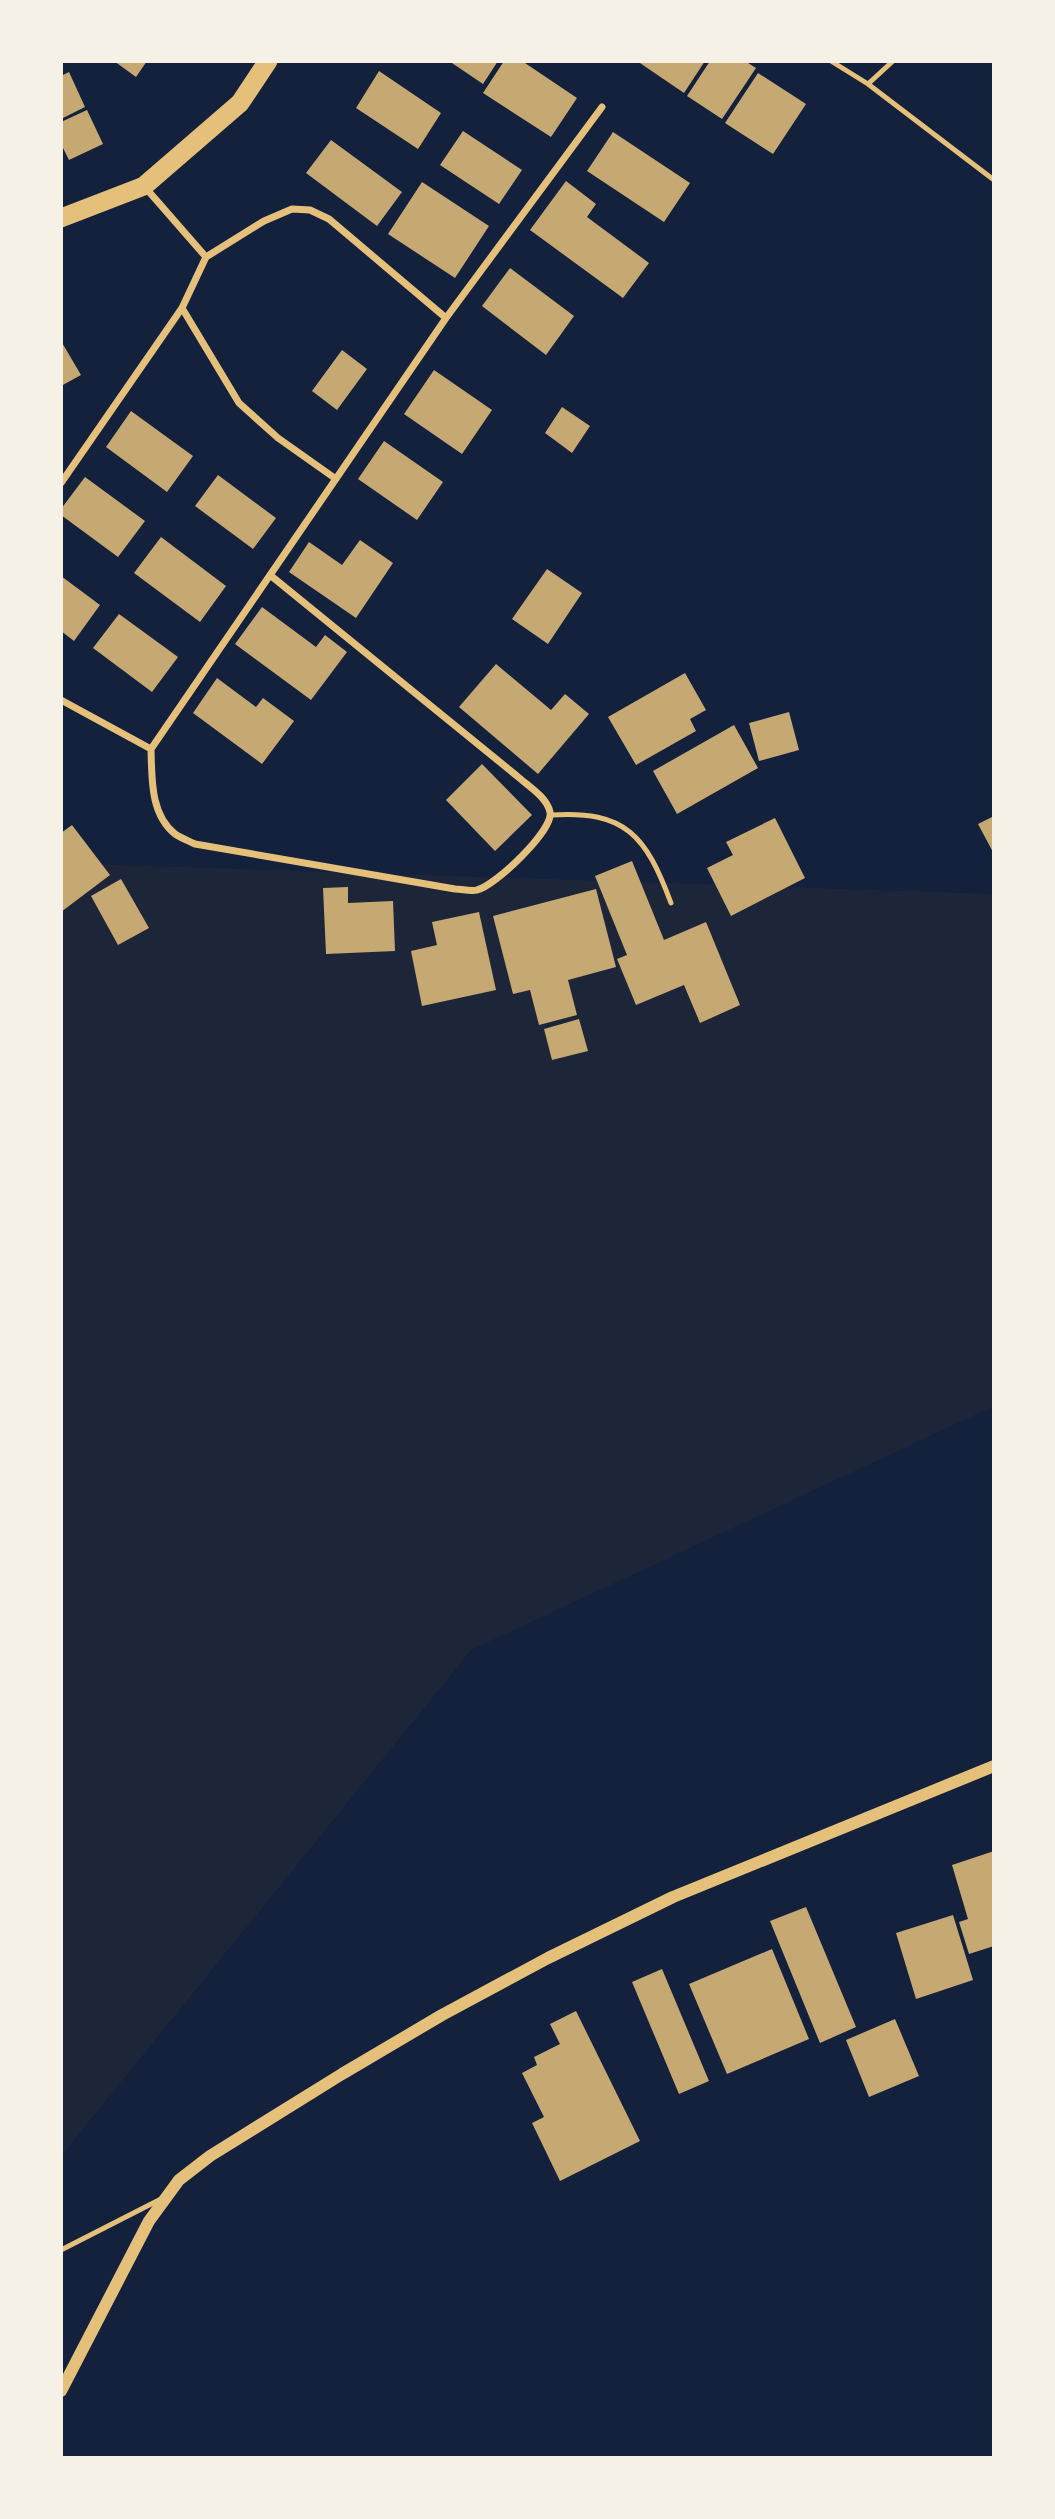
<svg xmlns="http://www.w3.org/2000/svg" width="1055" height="2519" font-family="'Noto Serif',serif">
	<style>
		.green { fill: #1d2539 }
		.building { fill: #c6a872 }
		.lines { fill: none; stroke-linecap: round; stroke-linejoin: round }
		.service { stroke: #e5c07b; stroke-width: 5 }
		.minor { stroke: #e5c07b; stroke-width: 7 }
		.tertiary { stroke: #e5c07b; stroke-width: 12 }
		.trunk { stroke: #e5c07b; stroke-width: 19 }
	</style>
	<rect width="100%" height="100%" fill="#14213d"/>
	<!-- green -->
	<path class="green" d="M61,863L994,894V1406L471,1650L61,2156Z"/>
	<!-- building -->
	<path class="building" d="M114,61H147L136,77Z
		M449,61H498L483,84Z
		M504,61H522L577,98L551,137L483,93Z
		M637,61H705L684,93Z
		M710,61H745L756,68L722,119L687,96Z
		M379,71L441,113L418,149L356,108Z
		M69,72L85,107L61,119V76Z
		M758,73L806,104L773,154L725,123Z
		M87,110L103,144L69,160L61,144V122Z
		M463,131L522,170L499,204L440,165Z
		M613,132L690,183L664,222L587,171Z
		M331,140L402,192L377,226L306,173Z
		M566,181L596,204L587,217L649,263L623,298L530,230Z
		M422,182L489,226L455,278L388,234Z
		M510,268L574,316L546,355L482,306Z
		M61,341L81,375L61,386Z
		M342,350L367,369L337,410L312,391Z
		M434,370L492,410L462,454L404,414Z
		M562,407L590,426L572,453L545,433Z
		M131,411L193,456L167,492L106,447Z
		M384,441L443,482L417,520L358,479Z
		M218,475L276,518L253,549L195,506Z
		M85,477L145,521L118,557L61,515V509Z
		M161,537L226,586L200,622L134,573Z
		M360,540L393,563L356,618L289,572L309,542L342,565Z
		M547,569L582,593L548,644L512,619Z
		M61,576L100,605L74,641L61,631Z
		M262,607L316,647L325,635L347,652L311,700L235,644Z
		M119,614L178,657L152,692L93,648Z
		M496,664L551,710L565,694L589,714L538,774L459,707Z
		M685,673L706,710L690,719L696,731L636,765L608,717Z
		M217,678L256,707L263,698L294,721L262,764L193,713Z
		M789,712L799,750L759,761L749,723Z
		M734,725L758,768L677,814L653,771Z
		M482,764L532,815L495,851L446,800Z
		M994,816V854L978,824Z
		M775,818L805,878L731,916L707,868L733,855L726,842Z
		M72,825L110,875L61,912V833Z
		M632,861L664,940L706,922L740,1005L700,1023L684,985L636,1005L617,959L627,955L595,876Z
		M121,879L149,928L118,945L91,896Z
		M348,887V903L393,901L395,951L326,954L323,888Z
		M596,889L616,967L568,980L577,1015L539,1025L530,990L513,994L493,916Z
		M479,912L496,990L422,1006L411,951L437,945L432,922Z
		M579,1019L588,1051L552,1060L544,1029Z
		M994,1851V1946L969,1954L959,1922L968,1919L952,1865Z
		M806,1907L856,2027L820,2043L770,1921Z
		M953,1915L973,1980L916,1999L896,1933Z
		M772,1949L809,2039L727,2074L689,1984Z
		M662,1969L709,2081L679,2094L632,1982Z
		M576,2011L640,2141L560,2181L532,2123L544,2117L522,2073L537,2065L534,2057L560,2044L550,2024Z
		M895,2019L919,2076L869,2097L846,2040Z"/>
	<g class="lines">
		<!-- service -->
		<path class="service" d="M831,61L868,84L893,61
			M868,84L994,180
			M551,815C626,810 646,836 671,903
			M61,2250L161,2199"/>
		<!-- minor -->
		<path class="minor" d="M144,186L206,257
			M182,308L239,403L278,438L336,479
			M61,483L182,308L206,257L264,221L292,209L310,210L329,219L446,318
			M270,575L517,776C527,785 547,797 550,812C554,830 495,886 477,890C471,892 462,889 455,889L195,844C189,841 181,838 175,834C150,814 152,778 151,749L446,318L602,107
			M61,700L151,749"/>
		<!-- tertiary -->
		<path class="tertiary" d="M61,2391L149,2221L179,2180L210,2156L342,2074L442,2015L548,1958L673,1897L994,1766"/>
		<!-- trunk -->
		<path class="trunk" d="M61,218L144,186L240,103L268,61"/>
	</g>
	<!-- border -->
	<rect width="1055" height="2519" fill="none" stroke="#f6f1e7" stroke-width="126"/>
</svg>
